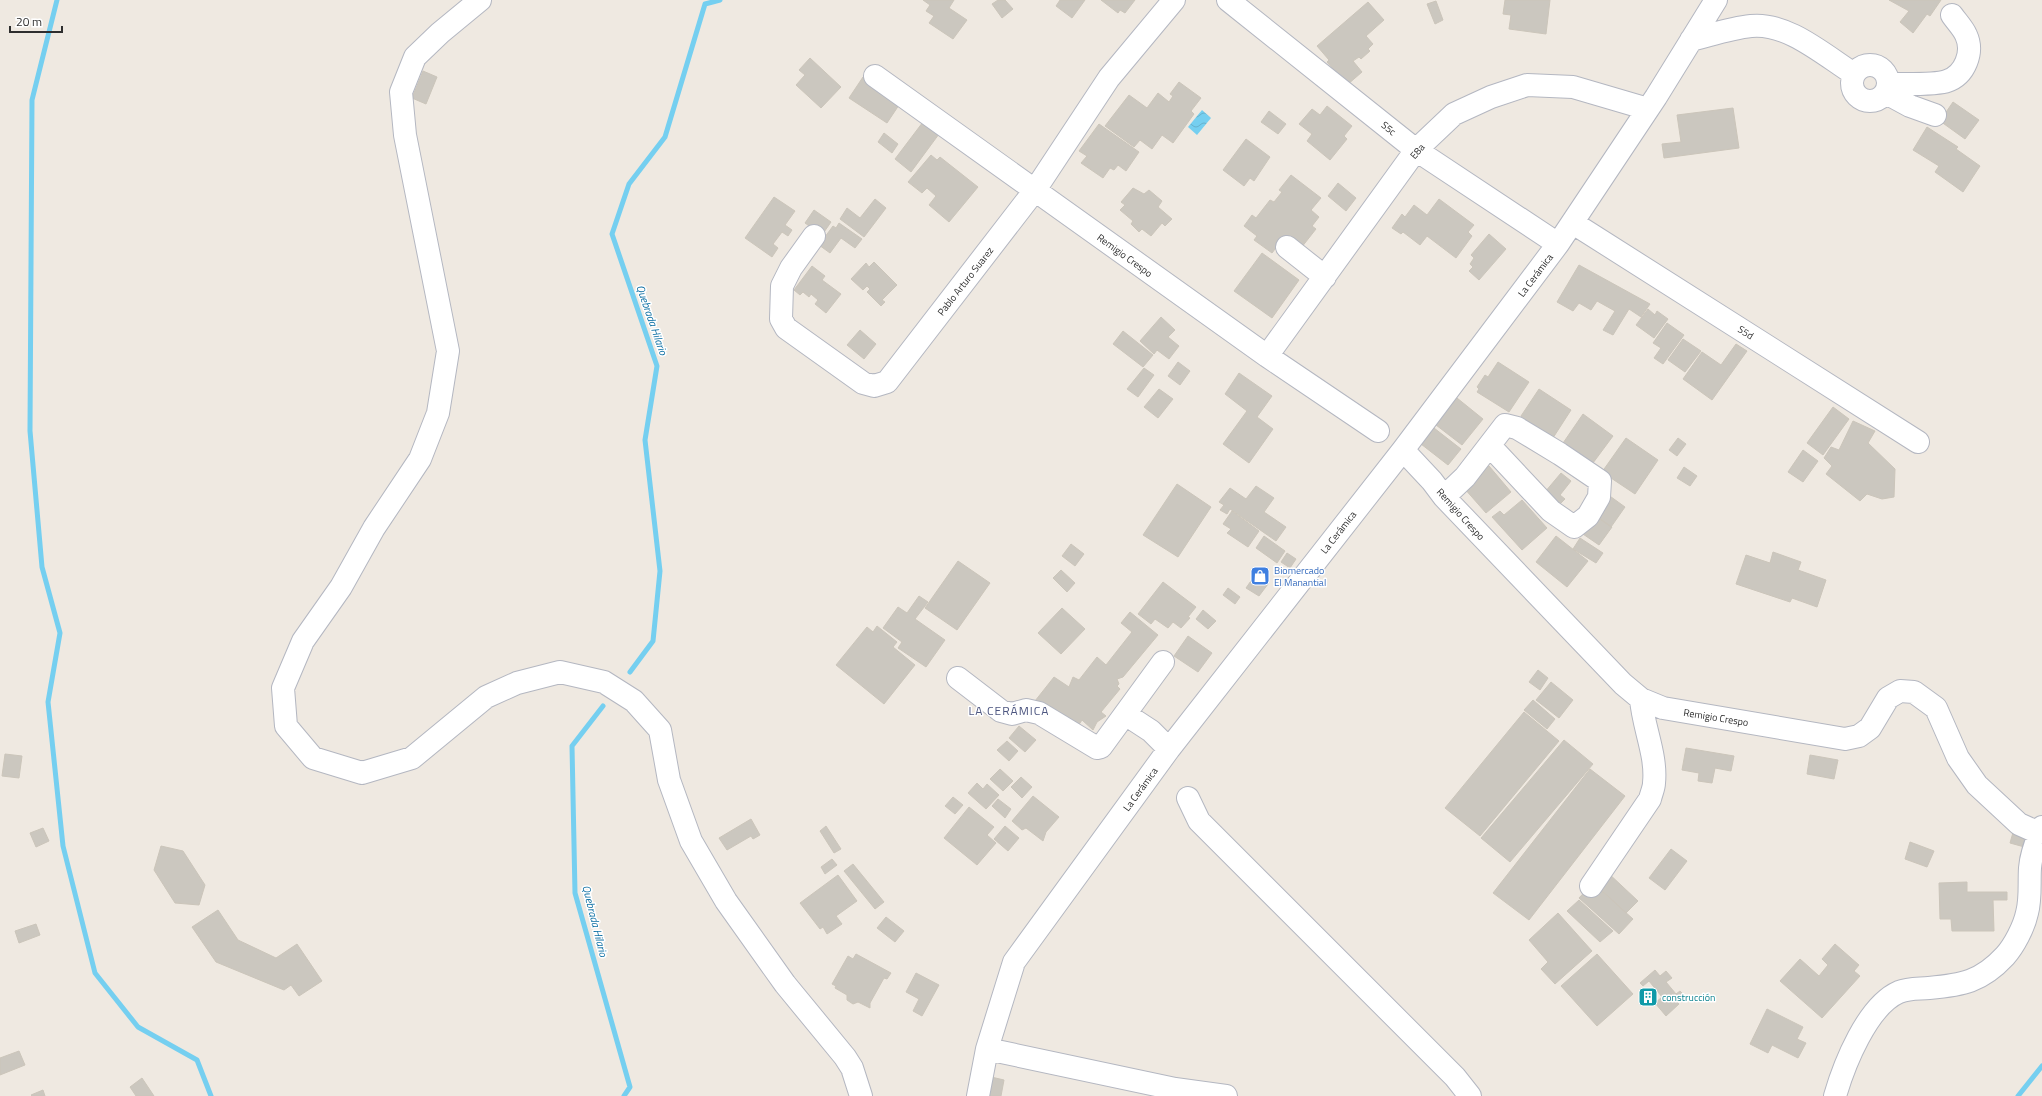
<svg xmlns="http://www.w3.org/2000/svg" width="2042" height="1096" font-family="'Titillium Web',sans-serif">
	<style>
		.water { fill: url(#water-waves) }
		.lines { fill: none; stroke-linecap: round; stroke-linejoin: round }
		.stream { stroke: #75cff0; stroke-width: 5 }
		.building { fill: #cbc7bf; stroke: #cbc5ba }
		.minor-casing { stroke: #b4b7c1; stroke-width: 24 }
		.minor { stroke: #fff; stroke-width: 22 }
		.labels { text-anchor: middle; stroke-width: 3; stroke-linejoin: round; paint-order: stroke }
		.street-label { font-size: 10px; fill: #2e2e2e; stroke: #fff }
		.shop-label { font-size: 10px; fill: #366cbe; stroke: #fff; text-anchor: start }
		.culture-label { font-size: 10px; fill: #0d838f; stroke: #fff; text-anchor: start }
		.water-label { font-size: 11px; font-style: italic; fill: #0d6fa3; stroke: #fff }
		.quarter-label { font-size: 12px; letter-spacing: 1px; fill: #4d5680; stroke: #fff }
	</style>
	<defs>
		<pattern id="water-waves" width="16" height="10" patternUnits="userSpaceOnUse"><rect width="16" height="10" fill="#75cff0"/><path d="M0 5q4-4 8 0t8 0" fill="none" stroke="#66b2ce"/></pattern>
	</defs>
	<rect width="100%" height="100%" fill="#efe9e1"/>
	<!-- water -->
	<path class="water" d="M1202,110L1211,118L1197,135L1188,127Z"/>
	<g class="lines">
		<!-- stream -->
		<path class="stream" d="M57,0L32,100L30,431L42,567L60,633L48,702L63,846L95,973L138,1027L197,1060L211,1096
			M630,672L653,641L660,571L645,440L657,366L612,234L629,184L665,137L705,4L720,0
			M603,706L572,746L575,893L630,1087L624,1096
			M2018,1096L2042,1066"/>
	</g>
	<!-- building -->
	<path class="building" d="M923,0H954L949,8L967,20L953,39L929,23L934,16L926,11L930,5Z
		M998,0H1005L1013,9L1002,18L992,4Z
		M1060,0H1085L1072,18L1056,6Z
		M1101,0H1135L1125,13L1120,10L1118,13Z
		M1505,0H1550L1546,34L1509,29L1511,15L1503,14Z
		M1889,0H1941L1930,16L1927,14L1913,33L1900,22L1909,11Z
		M1436,1L1443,20L1435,24L1427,4Z
		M1368,2L1384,20L1366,36L1373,44L1368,49L1370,51L1361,59L1359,57L1353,61L1362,72L1347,85L1327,62L1329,60L1317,46Z
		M810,58L841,87L821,108L796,85L805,75L799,70Z
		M423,71L437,77L426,104L412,98Z
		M863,77L901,102L887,123L849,98Z
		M1179,82L1201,98L1191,111L1194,114L1173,143L1162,135L1152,149L1140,140L1134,147L1105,126L1129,95L1147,108L1158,93L1169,102L1173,96L1170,94Z
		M1953,102L1979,120L1965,139L1940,121Z
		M1327,106L1352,126L1344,136L1347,139L1330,160L1307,141L1312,134L1299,124L1312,109L1320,115Z
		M1733,108L1739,148L1664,158L1662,144L1681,142L1677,115Z
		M1269,111L1286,124L1278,134L1261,122Z
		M923,122L939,134L911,172L895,159Z
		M1099,124L1139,152L1126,171L1118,165L1114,170L1110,168L1103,178L1081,163L1087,156L1079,151Z
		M1927,127L1958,147L1956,149L1980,166L1963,192L1935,172L1939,166L1913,150Z
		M884,133L898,144L892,153L878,142Z
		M1246,139L1270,157L1254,181L1250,178L1244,186L1223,170Z
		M931,155L937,160L940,157L978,187L949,222L929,205L936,196L927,188L922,193L908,182Z
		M1291,175L1321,198L1311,210L1319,217L1312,226L1316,229L1301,248L1285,236L1272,253L1254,240L1257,236L1244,226L1252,215L1256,218L1270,200L1274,202L1282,192L1279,190Z
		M1338,183L1356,198L1346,211L1328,196Z
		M1133,188L1144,194L1149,190L1162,201L1158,207L1172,219L1165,226L1162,223L1151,236L1142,229L1139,232L1131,224L1133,221L1120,210L1125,205L1121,202Z
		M774,197L795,211L785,225L792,230L788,236L782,232L773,244L778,248L772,257L745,238Z
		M875,199L886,208L864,237L840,219L847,208L860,218Z
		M1439,199L1474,225L1468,232L1472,236L1456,258L1427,236L1420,245L1403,232L1401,234L1392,228L1402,214L1405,217L1414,205L1427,215Z
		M814,210L831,222L822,235L805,223Z
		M839,223L862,239L855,248L841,238L830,253L819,245L833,226L836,228Z
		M1489,234L1506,249L1479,280L1469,271L1473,267L1470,264L1474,258L1471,255Z
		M1262,253L1299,280L1272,318L1234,291Z
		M874,262L897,285L882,300L885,302L881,306L867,292L870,289L867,286L863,290L851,279L866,263L869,267Z
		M1579,265L1650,304L1641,317L1629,309L1613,335L1603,330L1615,311L1597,301L1591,310L1579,303L1573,311L1557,302Z
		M812,266L825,276L822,280L841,294L826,313L815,304L818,300L811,294L809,297L803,292L800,295L794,290Z
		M1648,309L1655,315L1657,311L1668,319L1654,338L1636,325Z
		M1161,317L1175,330L1168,337L1179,346L1169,359L1157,350L1154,354L1140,341Z
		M1667,323L1684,335L1663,364L1654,358L1661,348L1653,343Z
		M860,330L876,344L864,359L847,345Z
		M1123,331L1153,355L1143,367L1113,344Z
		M1683,339L1701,351L1685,372L1668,360Z
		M1736,344L1747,351L1712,400L1683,379L1702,352L1721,365Z
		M1178,362L1190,371L1180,385L1168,376Z
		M1498,362L1529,382L1509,412L1477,392L1479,389L1477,387L1485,375L1488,377Z
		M1144,368L1154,375L1138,397L1127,389Z
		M1239,373L1272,396L1257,417L1273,429L1249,463L1223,444L1247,411L1225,394Z
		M1159,389L1173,399L1158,418L1144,407Z
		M1539,389L1571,410L1551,441L1522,421L1524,418L1521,416Z
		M1457,398L1483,419L1462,445L1436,425Z
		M1833,407L1849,419L1823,455L1807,443Z
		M1583,414L1613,436L1590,467L1561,446Z
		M1853,421L1875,431L1868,443L1895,469L1894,497L1882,499L1867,494L1860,501L1826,474L1832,466L1824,458L1831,447L1839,450Z
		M1434,428L1461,449L1448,465L1421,444Z
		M1626,438L1658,460L1635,494L1602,472Z
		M1678,438L1686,444L1677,456L1669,450Z
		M1803,450L1818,461L1803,482L1788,472Z
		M1489,466L1511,492L1486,513L1464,488Z
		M1684,467L1697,476L1690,486L1677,478Z
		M1561,473L1571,481L1560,495L1565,499L1560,504L1545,492Z
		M1177,484L1211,507L1178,557L1143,535Z
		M1256,486L1274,498L1264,512L1286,527L1276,541L1230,509L1227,514L1220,510L1224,505L1219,502L1230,488L1246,499Z
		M1607,494L1625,507L1611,527L1593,514Z
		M1522,500L1547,528L1522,550L1492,517L1500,511L1504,515Z
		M1232,511L1259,531L1248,547L1227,533L1231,529L1223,524Z
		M1593,514L1612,527L1599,545L1580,532Z
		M1264,536L1285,551L1277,563L1256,548Z
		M1556,536L1588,561L1567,587L1536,562Z
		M1580,538L1603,553L1596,563L1573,549Z
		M1071,544L1084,554L1075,566L1062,556Z
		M1773,552L1801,562L1798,570L1826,580L1817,607L1792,598L1790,602L1736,584L1746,555L1770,563Z
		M1287,553L1296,559L1290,568L1281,562Z
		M958,561L990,583L957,630L925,608Z
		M1061,570L1075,583L1067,592L1053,578Z
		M1255,575L1268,584L1259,596L1246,588Z
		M1163,582L1196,607L1188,617L1190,618L1181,628L1173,622L1168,628L1155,619L1151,624L1138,614Z
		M1228,588L1240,597L1235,604L1223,595Z
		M919,596L928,602L915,619L945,640L926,667L898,648L902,642L883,628L898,607L907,613Z
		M1062,608L1085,629L1061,654L1038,633Z
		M1203,610L1216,621L1208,629L1196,619Z
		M1130,612L1158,635L1123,677L1117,679L1119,684L1117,686L1120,689L1101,712L1106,716L1097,722L1093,730L1082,720L1074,732L1035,701L1054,677L1069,687L1073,677L1079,680L1097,657L1106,665L1132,632L1121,623Z
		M877,626L897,642L893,647L915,665L884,704L836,665L867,627L873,632Z
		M1188,636L1212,653L1198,672L1174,656Z
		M1538,670L1548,678L1540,690L1529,682Z
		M1551,682L1573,700L1559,718L1536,700Z
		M1533,700L1555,719L1547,729L1524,710Z
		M1524,712L1559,741L1480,836L1445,808Z
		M1019,726L1036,740L1025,752L1009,738Z
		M1564,740L1593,764L1510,862L1481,838Z
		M1007,741L1018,751L1009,761L997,750Z
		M1686,748L1734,756L1731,771L1715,768L1712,783L1698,781L1699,773L1682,770Z
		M5,754L22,756L19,778L2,776Z
		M1810,755L1838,760L1834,779L1807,774Z
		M1000,769L1013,781L1003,791L990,779Z
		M1590,769L1625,796L1529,920L1493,893Z
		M1021,777L1032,787L1022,798L1011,787Z
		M977,783L983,789L987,784L999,795L986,809L968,793Z
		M1033,796L1059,817L1046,832L1043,841L1026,828L1022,830L1012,821Z
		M953,797L963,805L955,814L945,806Z
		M998,799L1011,809L1005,818L992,806Z
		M969,807L994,827L987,835L996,843L977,865L944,838Z
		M751,819L760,835L753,839L751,836L727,850L719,838Z
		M826,826L841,849L834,853L820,831Z
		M1005,826L1019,838L1008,851L994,839Z
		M43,828L49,841L36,847L30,833Z
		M2014,829L2032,835L2028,848L2010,843Z
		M1910,842L1934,851L1927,867L1905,859Z
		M161,846L183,851L205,885L199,905L175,903L154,870Z
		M1671,849L1687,861L1665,890L1649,878Z
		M832,859L837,865L825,874L821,867Z
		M853,864L884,902L875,909L844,871Z
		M1606,871L1638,901L1626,913L1594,883Z
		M838,875L857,901L836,916L842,924L827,934L823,927L820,929L800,903Z
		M1967,882V892H2007V900H1993L1994,931H1952L1951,919H1940L1939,883Z
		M1593,883L1633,919L1619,934L1579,898Z
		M1579,900L1613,931L1600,942L1567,911Z
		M218,910L238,940L276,958L297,944L322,981L299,996L291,985L284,990L216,962L192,927Z
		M1558,913L1592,951L1555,984L1541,969L1548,962L1529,940Z
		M886,917L904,931L895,942L877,928Z
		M36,924L40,935L19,943L15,931Z
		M1835,944L1859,965L1854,971L1860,976L1822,1018L1780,981L1800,959L1819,976L1828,965L1822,959Z
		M856,954L891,973L887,979L884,978L870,1003V1008L858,1002L853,1004L847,1000V995L835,988L836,986L832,984L848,956L853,959Z
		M1597,954L1633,994L1597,1026L1561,986Z
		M1655,970L1660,976L1666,971L1672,978L1666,982L1676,994L1680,991L1685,996L1677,1002L1679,1004L1666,1016L1655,1003L1662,997L1649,981L1643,986L1640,983Z
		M916,973L939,985L922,1016L913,1011L919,999L906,992Z
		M1767,1009L1803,1027L1797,1039L1806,1043L1798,1058L1772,1045L1768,1053L1750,1044Z
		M19,1051L25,1065L0,1075V1058Z
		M987,1076L1004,1080L1001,1096H982Z
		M142,1078L154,1096H136L130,1087Z
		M43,1090L45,1096H32L31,1095Z"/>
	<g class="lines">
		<!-- minor casing -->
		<g class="minor-casing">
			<path id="minor" d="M480,0L440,33L415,57L401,92L405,135L448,351L438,413L420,459L374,528L341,587L303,641L283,688L286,726L313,758L362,773L412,758L486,697L517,683L560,672L604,682L634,701L660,730L669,780L691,841L726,901L785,984L845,1057L852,1068L861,1096
				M1228,0L1416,150L1558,244
				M1691,40C1711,35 1731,28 1751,26C1787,22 1824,55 1854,74
				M1852 83a18 18 0 1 1 36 0a18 18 0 1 1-36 0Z
				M875,76L1267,356L1378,431
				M1889,84C1902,84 1937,85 1947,81C1965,75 1974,52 1966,35C1963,28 1956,21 1952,15
				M1886,93L1910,106L1935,115
				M1573,223L1918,442
				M814,236L791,268L782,286L781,319L786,328L863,383L874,386L887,382L1035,190L1109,78L1174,0
				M1287,247L1325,277
				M1267,356L1416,150L1454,114L1491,97L1527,85L1573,87L1648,109
				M1403,450L1432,481L1444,497L1623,684L1641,699L1663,708L1845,739L1859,736L1870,728L1888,698L1900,691L1914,692L1936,708L1958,758L1977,785L2019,824L2039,833
				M1444,497L1465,477L1505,425L1517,428L1560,454L1600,481L1599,497L1588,516L1574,527L1551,511L1490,446
				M958,678L1001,711L1012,714L1026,710L1039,713L1097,748L1101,747L1163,662
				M1125,714L1151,731L1169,749
				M1188,798L1199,821L1455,1077L1470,1096
				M1591,886L1650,799C1651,794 1654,788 1654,783C1657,755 1643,727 1641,699
				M987,1049L1175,1089L1226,1096
				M978,1096L987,1049L1014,962L1169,749L1403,450L1558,244L1656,97L1716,0
				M1835,1096C1844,1065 1867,1006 1899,992C1909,988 1919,989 1929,988C1962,985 1981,982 2005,956C2014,946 2024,927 2027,913C2031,899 2029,882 2030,868C2031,853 2037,840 2042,827"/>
		</g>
		<!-- minor -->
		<use href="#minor" class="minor"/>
	</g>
	<!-- icons -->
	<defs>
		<g id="shop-square" transform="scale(1)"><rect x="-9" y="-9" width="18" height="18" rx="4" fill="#3f7fe0" stroke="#fff"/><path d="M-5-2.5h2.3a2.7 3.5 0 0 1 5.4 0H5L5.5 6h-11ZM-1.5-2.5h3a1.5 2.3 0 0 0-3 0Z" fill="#fff"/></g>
		<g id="building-square" transform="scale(1)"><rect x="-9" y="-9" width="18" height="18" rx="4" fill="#0f9aa8" stroke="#fff"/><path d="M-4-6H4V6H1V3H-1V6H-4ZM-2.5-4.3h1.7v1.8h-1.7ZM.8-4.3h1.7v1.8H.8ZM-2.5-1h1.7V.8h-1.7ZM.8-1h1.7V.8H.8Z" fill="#fff"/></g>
	</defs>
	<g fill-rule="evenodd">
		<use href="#shop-square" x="1260" y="576"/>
		<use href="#building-square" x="1648" y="997"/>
	</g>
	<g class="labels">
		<!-- street labels -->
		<g class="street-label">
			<text transform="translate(1389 128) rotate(39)" y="4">S5c</text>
			<text transform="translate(1417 151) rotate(-49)" y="4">E8a</text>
			<text transform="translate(1125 255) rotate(36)" y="4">Remigio Crespo</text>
			<text transform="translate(1535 275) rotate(-53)" y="4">La Cerámica</text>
			<text transform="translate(965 281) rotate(-52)" y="4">Pablo Arturo Suarez</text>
			<text transform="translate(1746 332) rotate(32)" y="4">S5d</text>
			<text transform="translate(1461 514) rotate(48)" y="4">Remigio Crespo</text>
			<text transform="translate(1338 532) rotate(-52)" y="4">La Cerámica</text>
			<text transform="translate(1716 717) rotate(9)" y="4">Remigio Crespo</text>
			<text transform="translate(1140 789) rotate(-54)" y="4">La Cerámica</text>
		</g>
		<!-- shop labels -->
		<g class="shop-label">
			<text x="1274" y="574">Biomercado<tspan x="1274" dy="12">El Manantial</tspan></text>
		</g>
		<!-- culture labels -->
		<g class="culture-label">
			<text x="1662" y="1001">construcción</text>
		</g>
		<!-- water labels -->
		<g class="water-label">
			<text transform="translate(652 320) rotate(71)" y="4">Quebrada Hilario</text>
			<text transform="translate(595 921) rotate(76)" y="4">Quebrada Hilario</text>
		</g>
		<!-- quarter labels -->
		<g class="quarter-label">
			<text x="1009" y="715">LA CERÁMICA</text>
		</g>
	</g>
	<!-- scale -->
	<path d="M10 26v6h52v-6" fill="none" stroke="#2e2e2e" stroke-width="2"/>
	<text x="16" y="26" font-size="12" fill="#2e2e2e" stroke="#ffffff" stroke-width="3" paint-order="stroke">20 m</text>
</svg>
